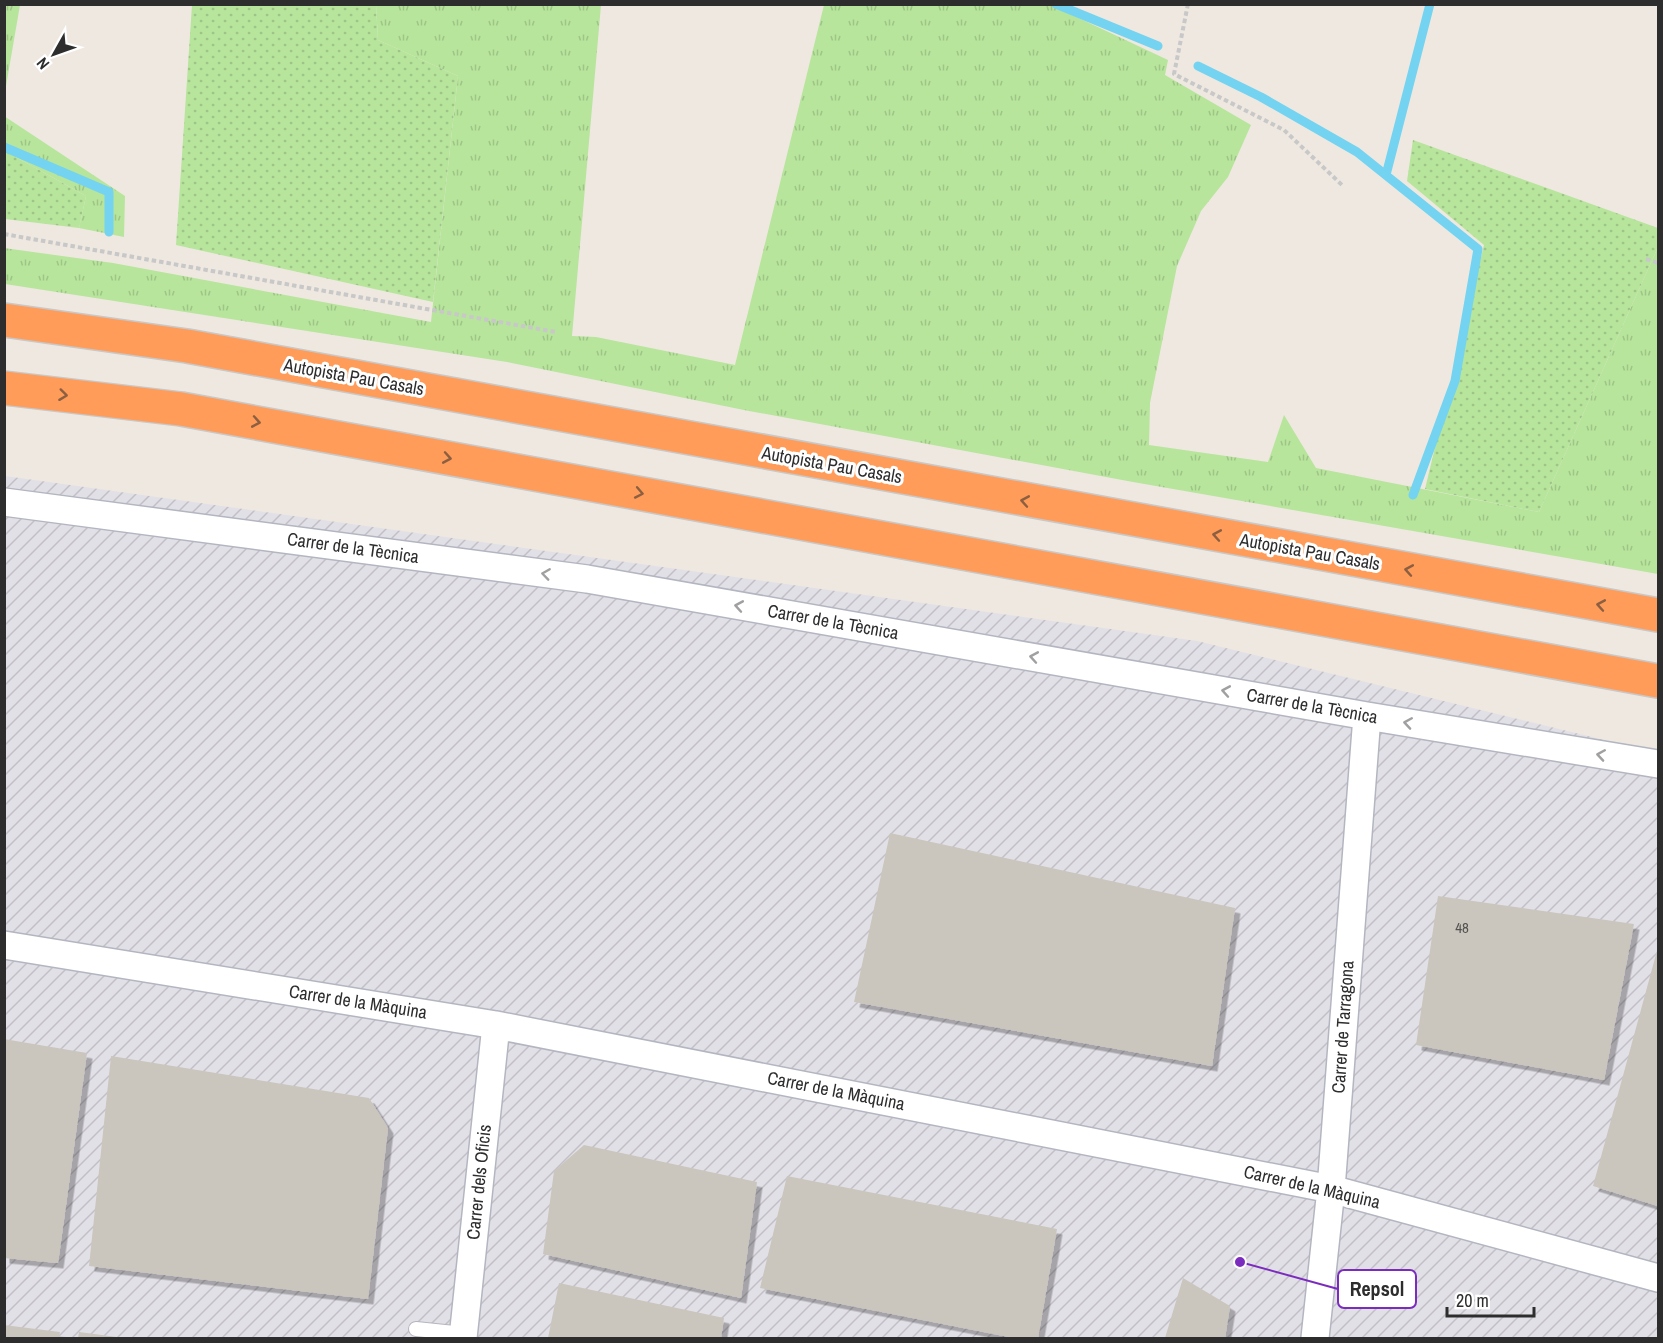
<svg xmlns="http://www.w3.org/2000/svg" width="1663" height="1343" font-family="'Archivo Narrow',sans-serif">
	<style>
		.industrial { fill: url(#industrial-furrows) }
		.grass { fill: url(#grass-tufts) }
		.park { fill: url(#park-dots) }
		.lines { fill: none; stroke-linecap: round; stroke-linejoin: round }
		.stream { stroke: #73d3f0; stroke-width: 9 }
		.building { fill: #cac6be; filter: url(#shadow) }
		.service-casing { stroke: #b3b6c0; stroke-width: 16 }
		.minor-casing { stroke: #b3b6c0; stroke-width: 30 }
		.motorway-casing { stroke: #c8c8c8; stroke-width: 36 }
		.path { stroke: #c8c8c8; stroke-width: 4; stroke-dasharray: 4.5 3; stroke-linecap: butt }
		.service { stroke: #fff; stroke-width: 14 }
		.minor { stroke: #fff; stroke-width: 27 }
		.motorway { stroke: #ff9c5a; stroke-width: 33 }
		.oneway { stroke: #8c5f41 }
		.oneway2 { stroke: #a0a0a0 }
		.labels { text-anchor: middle; stroke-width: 6; stroke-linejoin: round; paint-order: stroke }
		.number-label { font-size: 15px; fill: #545351 }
		.street-label { font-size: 18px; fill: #2d2d2d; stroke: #fff }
		.leader { fill: none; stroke: #7b2cbf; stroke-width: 2 }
		.callout-dot { fill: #7b2cbf; stroke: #fff; stroke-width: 2 }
		.callout { fill: #fff; stroke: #7b2cbf; stroke-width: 2 }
		.callout-label { font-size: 20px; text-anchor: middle; font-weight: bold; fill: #2d2d2d }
	</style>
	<defs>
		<pattern id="industrial-furrows" width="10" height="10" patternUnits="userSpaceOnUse" patternTransform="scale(1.5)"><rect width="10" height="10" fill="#e2e0e7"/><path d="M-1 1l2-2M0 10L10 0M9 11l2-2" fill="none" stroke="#c2c0c6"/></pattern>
		<pattern id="grass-tufts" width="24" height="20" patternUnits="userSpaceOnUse" patternTransform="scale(1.5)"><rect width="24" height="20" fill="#b7e59c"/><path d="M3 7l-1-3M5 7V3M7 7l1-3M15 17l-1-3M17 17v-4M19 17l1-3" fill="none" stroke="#9ec587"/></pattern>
		<pattern id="park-dots" width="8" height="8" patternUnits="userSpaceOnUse" patternTransform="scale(1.5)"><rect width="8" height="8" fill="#b7e59c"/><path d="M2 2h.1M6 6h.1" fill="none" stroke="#9ec587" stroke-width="1.8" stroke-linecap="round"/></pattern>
		<filter id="shadow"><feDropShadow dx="5.5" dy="5.5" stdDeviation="0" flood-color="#0004"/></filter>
	</defs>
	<rect width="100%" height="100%" fill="#eee8e0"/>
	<!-- industrial -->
	<path class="industrial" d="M5,476L1197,641L1658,753V1338H5Z"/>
	<!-- grass -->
	<path class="grass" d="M5,4L20,5L5,92L4,5Z
		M376,5H601L572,336L596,337L735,365L824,5H1051L1168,60L1165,75L1251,125L1228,177L1201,211L1177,266L1150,403L1149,445L1268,462L1284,415L1316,468L1539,512L1658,247V574L1133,482L744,410L507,362L5,284L4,248L113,263L431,322L458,76L378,40Z
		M4,116L125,196L124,237L79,228L86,196L5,151Z"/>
	<!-- park -->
	<path class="park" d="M192,5H376L378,40L458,76L433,302L176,245Z
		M1413,140L1658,228V247L1539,512L1425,489L1484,245L1407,181Z
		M5,151L86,196L79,228L5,219Z"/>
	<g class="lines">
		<!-- stream -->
		<path class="stream" d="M1056,4L1158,46
			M1198,66L1261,97L1357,152L1478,249L1455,381L1413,495
			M4,147L109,192V232
			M1386,175L1430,4"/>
	</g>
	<!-- building -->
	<path class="building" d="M890,833L1235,908L1212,1066L854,1002Z
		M1438,896L1634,924L1604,1080L1416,1045Z
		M1658,947V1206L1593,1186Z
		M4,1039L87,1053L58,1263L4,1258Z
		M111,1056L369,1098L388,1128L368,1299L89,1266Z
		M584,1145L757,1182L741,1298L543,1254L554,1171Z
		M787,1176L1057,1229L1038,1338H1014L760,1288Z
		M1183,1278L1230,1306L1225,1338H1165Z
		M559,1283L724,1318L721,1338H548Z
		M4,1325L60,1332L59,1338H4Z
		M79,1332L117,1337V1338H78Z"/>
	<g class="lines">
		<!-- service casing -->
		<g class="service-casing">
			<path id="service" d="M416,1329L464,1334"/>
		</g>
		<!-- minor casing -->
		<g class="minor-casing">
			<path id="minor" d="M4,502L587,579L1367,716L1658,764
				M4,945L496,1025L1331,1189L1658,1278
				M463,1338L496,1025
				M1315,1338L1331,1189L1367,716"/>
		</g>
		<!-- motorway casing -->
		<g class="motorway-casing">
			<path id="motorway" d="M4,320L187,346L1658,615
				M4,388L181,409L1658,681"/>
		</g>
		<!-- path -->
		<path class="path" d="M1188,4L1174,74L1284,130L1342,185
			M4,234L556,332
			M1646,259L1658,263"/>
		<!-- service -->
		<use href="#service" class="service"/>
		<!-- minor -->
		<use href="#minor" class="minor"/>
		<!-- motorway -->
		<use href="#motorway" class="motorway"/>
	</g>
	<!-- one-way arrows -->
	<defs><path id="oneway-chevron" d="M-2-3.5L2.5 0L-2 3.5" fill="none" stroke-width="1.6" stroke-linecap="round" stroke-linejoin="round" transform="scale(1.5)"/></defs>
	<g class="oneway">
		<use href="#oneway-chevron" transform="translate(63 395) rotate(7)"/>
		<use href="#oneway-chevron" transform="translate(256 422) rotate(10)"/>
		<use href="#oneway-chevron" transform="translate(447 458) rotate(10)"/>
		<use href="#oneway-chevron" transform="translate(639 493) rotate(11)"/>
		<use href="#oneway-chevron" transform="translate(1025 501) rotate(-170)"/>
		<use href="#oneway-chevron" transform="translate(1217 535) rotate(-170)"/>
		<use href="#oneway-chevron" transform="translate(1409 570) rotate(-170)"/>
		<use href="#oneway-chevron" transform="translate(1601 605) rotate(-170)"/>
	</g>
	<g class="oneway2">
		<use href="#oneway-chevron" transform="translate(546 574) rotate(-172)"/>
		<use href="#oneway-chevron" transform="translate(739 606) rotate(-170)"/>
		<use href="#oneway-chevron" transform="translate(1034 657) rotate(-170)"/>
		<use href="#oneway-chevron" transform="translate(1226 691) rotate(-170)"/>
		<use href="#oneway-chevron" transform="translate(1408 723) rotate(-171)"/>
		<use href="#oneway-chevron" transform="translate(1601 755) rotate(-171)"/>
	</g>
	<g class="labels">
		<!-- number labels -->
		<g class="number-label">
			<text x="1462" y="933">48</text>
		</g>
		<!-- street labels -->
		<g class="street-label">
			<text transform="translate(354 377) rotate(10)" y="6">Autopista Pau Casals</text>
			<text transform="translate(832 465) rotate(10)" y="6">Autopista Pau Casals</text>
			<text transform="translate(353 548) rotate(8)" y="6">Carrer de la Tècnica</text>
			<text transform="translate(1310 552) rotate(10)" y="6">Autopista Pau Casals</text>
			<text transform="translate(833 622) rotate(10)" y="6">Carrer de la Tècnica</text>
			<text transform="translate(1312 706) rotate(10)" y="6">Carrer de la Tècnica</text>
			<text transform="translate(358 1002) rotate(9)" y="6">Carrer de la Màquina</text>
			<text transform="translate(1343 1027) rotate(-86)" y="6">Carrer de Tarragona</text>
			<text transform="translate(836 1091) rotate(11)" y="6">Carrer de la Màquina</text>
			<text transform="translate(479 1182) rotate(-84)" y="6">Carrer dels Oficis</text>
			<text transform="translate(1312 1187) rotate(13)" y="6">Carrer de la Màquina</text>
		</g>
	</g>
	<!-- callouts -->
	<path class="leader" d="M1240 1262L1338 1289"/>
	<circle class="callout-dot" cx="1240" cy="1262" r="6"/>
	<rect class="callout" x="1338" y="1270" width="78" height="38" rx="6"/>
	<g class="callout-label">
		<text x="1377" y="1296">Repsol</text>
	</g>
	<!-- border -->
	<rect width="1663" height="1343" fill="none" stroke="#2d2d2d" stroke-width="12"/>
	<!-- north arrow -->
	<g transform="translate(54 54) rotate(230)" stroke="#ffffff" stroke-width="4.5" paint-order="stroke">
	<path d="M0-4.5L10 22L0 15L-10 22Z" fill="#2d2d2d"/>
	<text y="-9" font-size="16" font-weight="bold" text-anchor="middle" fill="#2d2d2d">N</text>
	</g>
	<!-- scale -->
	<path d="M1447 1307v9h87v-9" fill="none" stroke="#2d2d2d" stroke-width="3"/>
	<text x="1456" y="1307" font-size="18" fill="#2d2d2d" stroke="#ffffff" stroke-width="4.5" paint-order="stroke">20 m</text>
</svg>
